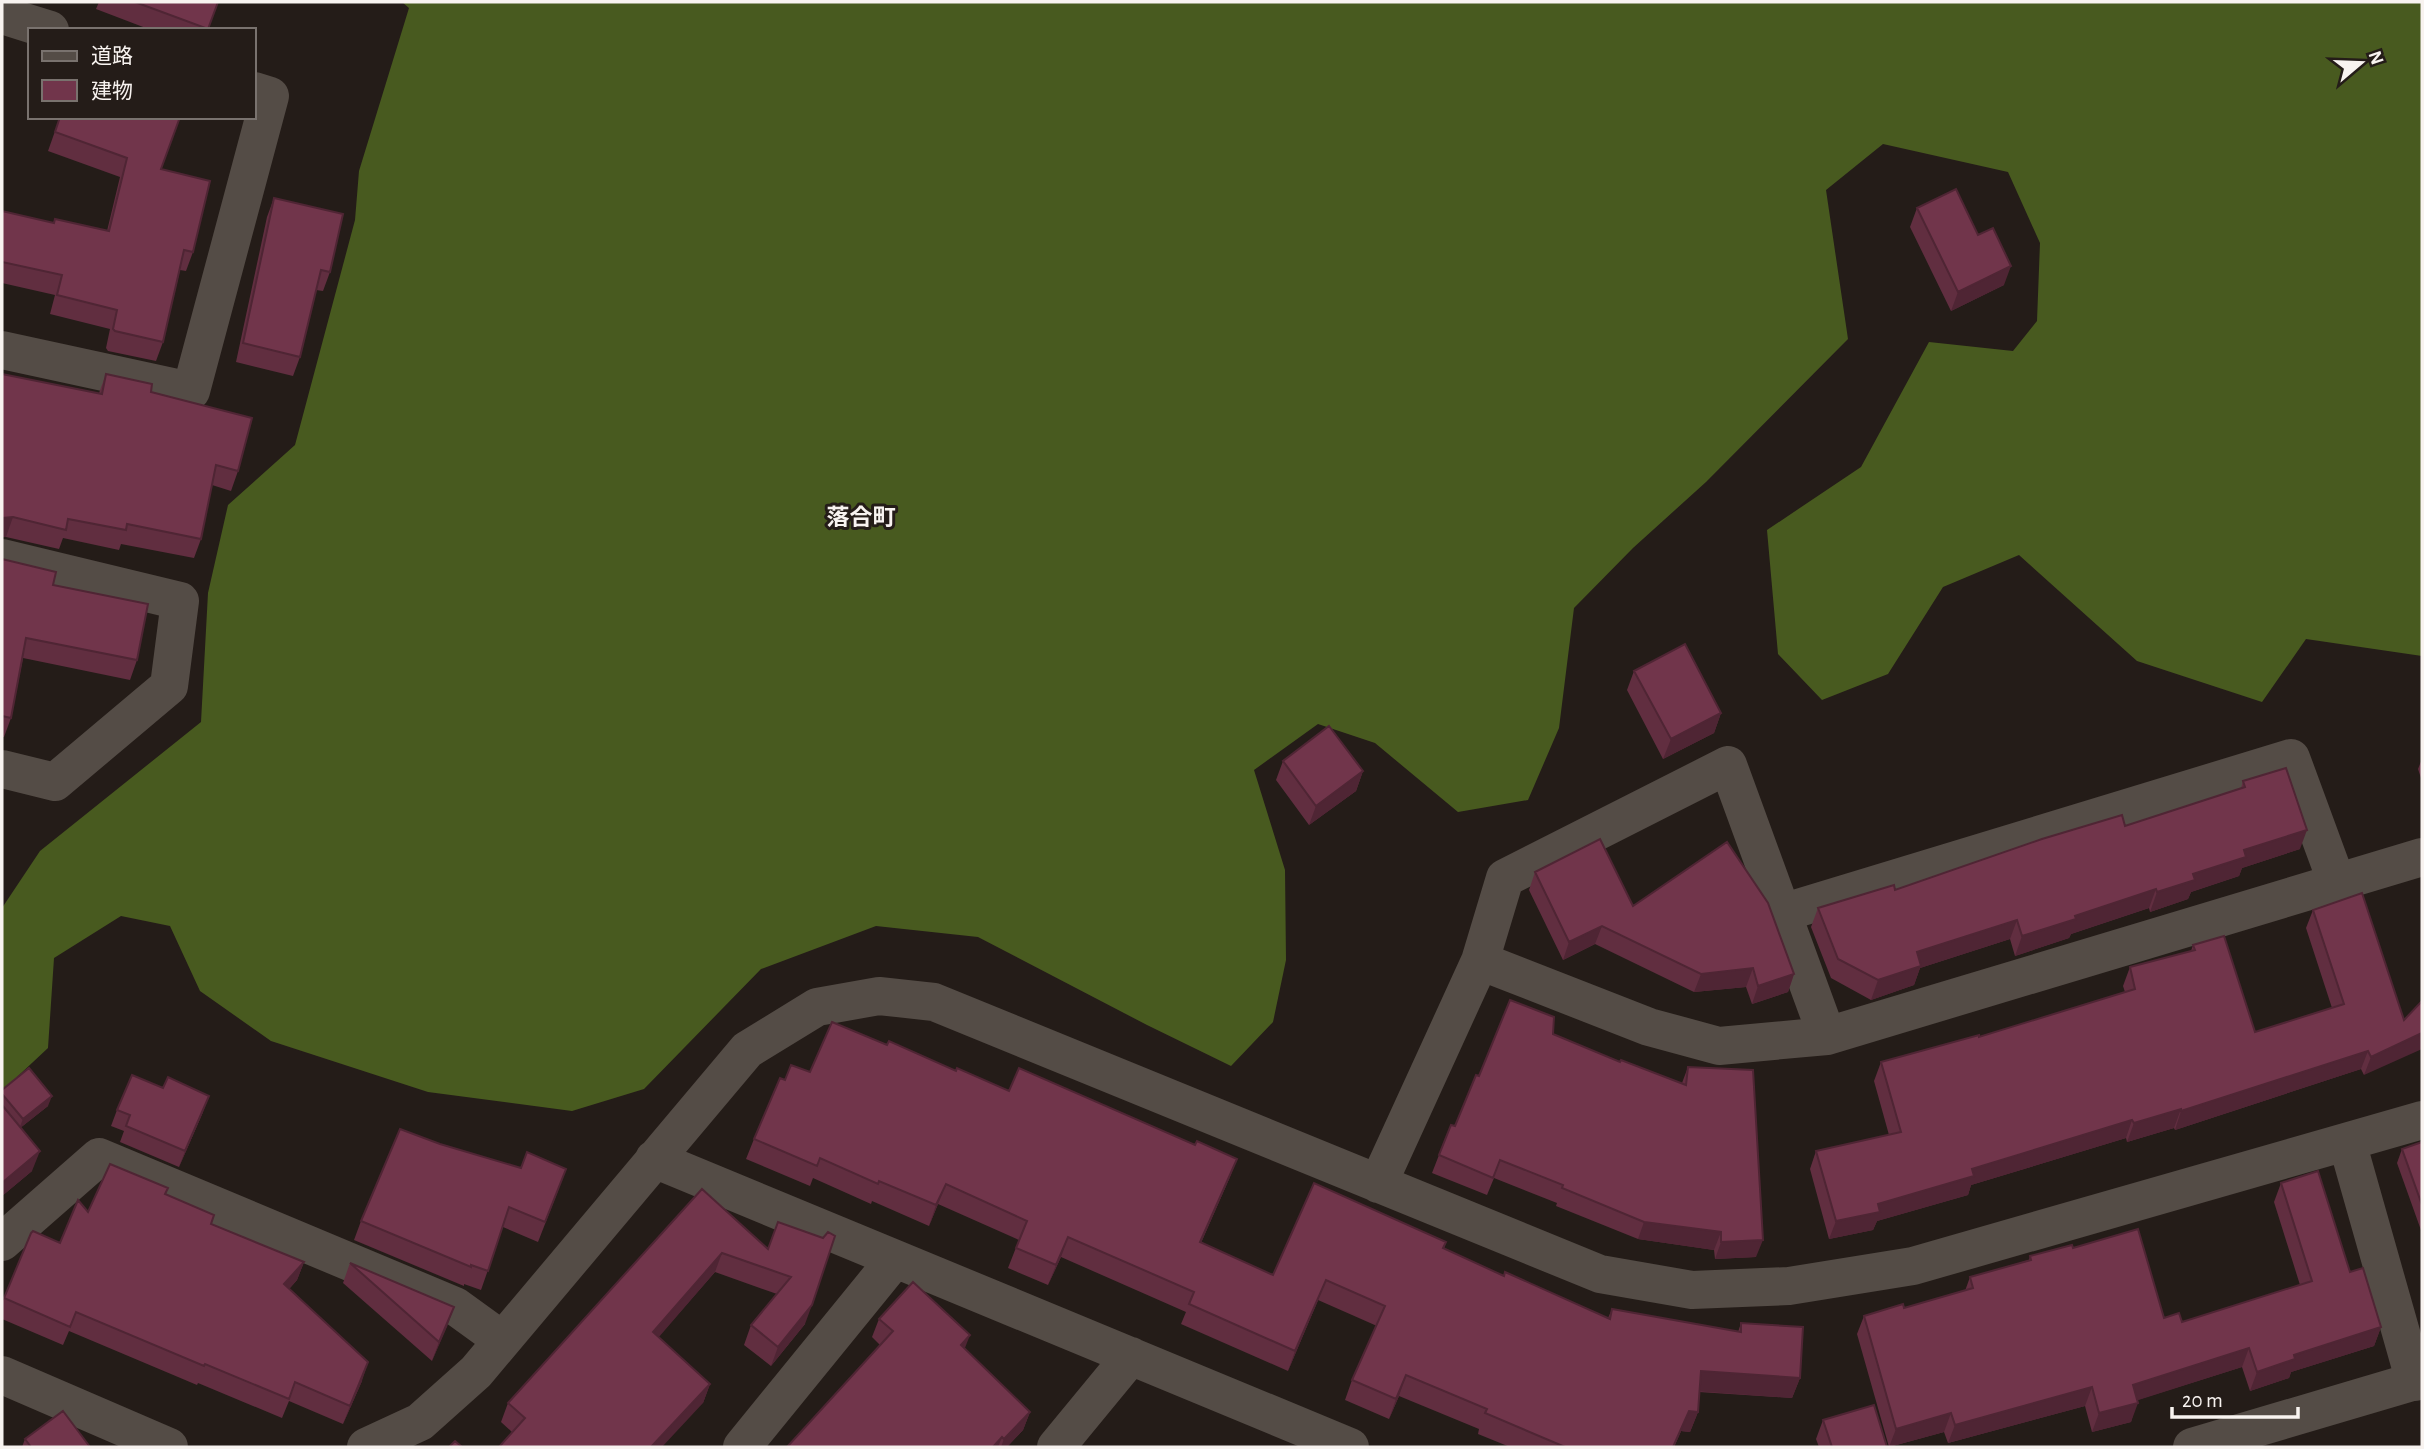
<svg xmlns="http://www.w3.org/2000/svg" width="2424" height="1449" font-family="'Alegreya Sans','Noto Sans JP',sans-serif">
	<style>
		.forest { fill: #485a1f }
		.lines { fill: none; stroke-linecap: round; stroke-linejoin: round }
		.minor { stroke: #544c46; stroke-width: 38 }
		.wall { fill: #612e40 }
		.shaded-wall { fill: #4f2534 }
		.building { fill: #71354b; stroke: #4f2534; stroke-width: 2 }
		.labels { text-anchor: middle; stroke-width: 6; stroke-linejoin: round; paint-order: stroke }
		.neighbourhood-label { font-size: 23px; font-weight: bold; fill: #f8f3f0; stroke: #241c18 }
	</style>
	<rect width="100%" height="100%" fill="#241c18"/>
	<!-- forest -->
	<path class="forest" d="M402,2H2422V656L2306,639L2262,702L2137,661L2019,555L1943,587L1888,674L1822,700L1778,654L1767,530L1861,467L1929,342L2013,351L2037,321L2040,243L2008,172L1883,144L1826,190L1848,339L1706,482L1633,548L1574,608L1559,728L1528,800L1458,812L1375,743L1318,724L1254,770L1285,870L1286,960L1273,1022L1231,1066L1147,1025L978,937L876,926L761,969L644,1089L572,1111L428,1092L271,1041L200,991L170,926L121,916L54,958L48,1048L2,1091V908L40,851L201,722L208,593L228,505L295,445L355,220L359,171L409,8Z"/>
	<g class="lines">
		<!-- minor -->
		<path class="minor" d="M2,15L50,30
			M2,350L191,391L270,96L254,91
			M2,558L180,601L169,686L55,782L2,769
			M1782,913L2291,758L2337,883
			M1480,961L1649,1027L1719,1046L1827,1036L2422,857
			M2347,1142L2415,1382
			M654,1159L1350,1447
			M1378,1184L1480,961L1505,878L1728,765L1827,1036
			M2,1242L99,1157L455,1306L502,1340
			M2,1375L169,1447
			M366,1447L420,1422L476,1372L747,1050L817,1007L879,996L934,1002L1600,1274L1692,1290L1789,1286L1913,1266L2422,1120
			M742,1447L895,1259
			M1056,1447L1131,1356
			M2192,1447L2422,1379"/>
	</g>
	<!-- wall -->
	<path class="wall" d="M99,2H218L208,30H151L96,9Z
		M60,117L161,169L193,252L186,271L180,270L163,342L156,361L108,351L106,348L110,329L50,314L55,295L2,283V211L53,223L107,231L120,177L48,151Z
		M274,198L330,272L323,291L316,290L300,357L293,376L236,362L267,217Z
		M1917,208L1978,235L2004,285L1951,311L1910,227Z
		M2,374L99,393L106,374L151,392L238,471L231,491L212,485L201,539L194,558L121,544L119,550L63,538L59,549L6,537Z
		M2,559L53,585L137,660L130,680L23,658L11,718L4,737H2Z
		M1634,671L1721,713L1714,733L1663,759L1627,690Z
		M2422,759V781L2418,769Z
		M1283,761L1363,771L1356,791L1309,825L1276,780Z
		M2243,781L2300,849L2242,868L2239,876L2191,892L2188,899L2150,912L2149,908L2071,934L2069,938L2015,956L2010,939L1920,968L1914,985L1871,1000L1831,978L1811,927L1818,908L1895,890L2125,826L2241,788Z
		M1535,872L1633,906L1794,974L1788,992L1752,1004L1746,987L1694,992L1595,944L1563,960L1529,890Z
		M2313,910L2404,1020L2364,1075L2361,1069L2175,1130L2174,1128L2127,1142L2126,1138L1971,1185L1968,1195L1877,1221L1873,1230L1829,1239L1810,1169L1816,1151L1889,1135L1874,1081L1881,1062L1979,1037L2125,992L2123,986L2130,967L2191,951L2193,945L2255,1032L2332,1008L2306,928Z
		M1553,1034L1620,1062L1682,1083L1688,1067L1756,1257L1715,1259L1714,1250L1638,1239L1556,1206L1557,1203L1494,1178L1487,1195L1432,1173L1439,1155L1455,1126L1479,1076Z
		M887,1045L1009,1091L1195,1145L1237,1159L1229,1179L1201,1243L1273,1275L1446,1242L1444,1249L1504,1276L1608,1318L1612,1309L1738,1332L1741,1323L1800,1378L1792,1398L1699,1392L1698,1412L1690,1432L1681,1431L1674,1447H1510L1478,1434L1479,1429L1399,1396L1389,1419L1345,1400L1352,1380L1377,1326L1318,1300L1288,1371L1181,1324L1186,1312L1061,1257L1048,1285L1008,1268L1019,1240L938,1204L929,1226L872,1201L871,1204L813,1178L810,1186L746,1159L754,1139L785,1080L810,1072Z
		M2,1090L48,1106L20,1128L32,1171L2,1196Z
		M117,1110L203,1112L179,1167L120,1142L124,1131L111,1126Z
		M2422,1142V1233L2397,1163L2402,1149Z
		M440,1144L559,1188L538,1242L503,1227L481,1290L464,1284V1286L354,1240L361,1221Z
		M2281,1183L2350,1272L2381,1327L2374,1346L2291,1372L2289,1378L2250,1391L2242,1367L2137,1400L2131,1422L2092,1432L2085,1406L1948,1443L1944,1432L1889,1447L1857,1334L1864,1316L1904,1308L1965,1291L1970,1277L2029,1260L2030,1256L2073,1248L2164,1318L2182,1322L2300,1285L2274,1202Z
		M702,1189L768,1249L778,1222L805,1324L771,1366L744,1345L751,1325L777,1294L715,1272L658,1337L710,1384L703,1403L512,1432L501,1422L508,1403Z
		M166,1194L211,1224L304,1262L297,1280L289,1289L362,1381L343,1424L289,1401L282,1418L198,1383L197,1385L69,1331L63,1345L2,1319V1303L31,1233L60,1243L88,1212Z
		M350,1263L454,1307L432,1361L343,1283Z
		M879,1319L965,1349L1030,1412L1023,1430L1007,1447H787L880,1345L872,1337Z
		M1823,1420L1887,1447H1819L1816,1439Z
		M25,1439L90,1447H22Z"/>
	<!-- shaded-wall -->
	<path class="shaded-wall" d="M2011,266L2004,285L1951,311L1958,292Z
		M13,517L6,537H2V518Z
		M1721,713L1714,733L1663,759L1671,739Z
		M1363,771L1356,791L1309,825L1316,806Z
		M2307,830L2300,849L2242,868L2239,876L2191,892L2188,899L2150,912L2157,892L2244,850Z
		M2156,889L2149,908L2071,934L2069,938L2015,956L2022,936L2075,916Z
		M2017,920L2010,939L1920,968L1914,985L1871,1000L1878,980L1917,952Z
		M1602,926L1595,944L1563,960L1569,942Z
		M1753,968L1746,987L1694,992L1701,974Z
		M1794,974L1788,992L1752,1004L1758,986Z
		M2422,1033V1049L2364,1075L2371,1057Z
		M2368,1051L2361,1069L2175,1130L2181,1111Z
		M52,1096L48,1106L19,1129L23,1119Z
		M209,1096L203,1112L179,1167L185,1151Z
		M2181,1109L2174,1128L2127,1142L2134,1123Z
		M2132,1120L2126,1138L1971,1185L1968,1195L1877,1221L1873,1230L1829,1239L1836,1221L1878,1204L1972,1169Z
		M40,1151L32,1171L2,1196L3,1182Z
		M1237,1159L1229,1179L1192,1263L1200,1242Z
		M946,1184L938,1204L929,1226L936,1205Z
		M1644,1222L1721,1232L1714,1250L1638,1239Z
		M1068,1237L1061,1257L1048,1285L1056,1265Z
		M1763,1240L1756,1257L1715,1259L1721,1242Z
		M722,1253L715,1272L646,1352L653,1332Z
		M304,1262L297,1280L277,1303L284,1284Z
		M1326,1280L1318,1300L1288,1371L1295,1351Z
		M812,1305L805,1324L771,1366L778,1347Z
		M454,1307L447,1327L432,1361L439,1342Z
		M2381,1327L2374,1346L2291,1372L2289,1378L2250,1391L2257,1372L2294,1355Z
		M970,1335L963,1353L961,1345Z
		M2249,1348L2242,1367L2126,1404L2133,1385Z
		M368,1362L362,1381L343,1424L350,1406Z
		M1701,1371L1800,1378L1792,1398L1694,1391Z
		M1406,1375L1399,1396L1389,1419L1396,1399Z
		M710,1384L703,1403L662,1447H651Z
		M2092,1387L2085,1406L1948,1443L1955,1425Z
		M2138,1403L2131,1422L2092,1432L2099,1413Z
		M1689,1411L1698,1412L1690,1432L1681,1431L1674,1447H1673Z
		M1030,1412L1023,1430L1007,1447H1001L1004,1439Z
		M1951,1413L1944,1432L1889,1447L1896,1429Z
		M1002,1437L998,1447H993Z"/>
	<!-- building -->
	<path class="building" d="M135,2H218L208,29Z
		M60,117H180L161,169L210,181L193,252L184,250L163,342L115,331L113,329L117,310L57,295L62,275L2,262V211L54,223L55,219L109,231L127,158L55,132Z
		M1956,189L1978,235L1993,228L2011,266L1958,292L1917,208Z
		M274,198L343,214L330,272L321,270L300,357L243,343Z
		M2,374L102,394L106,374L152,384L151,392L252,418L238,471L216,465L201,539L127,524L126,530L68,519L66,530L13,517L2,518Z
		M2,559L56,572L53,585L148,604L137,660L26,638L11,718L2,716Z
		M1685,644L1721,713L1671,739L1634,671Z
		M1329,726L1363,771L1316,806L1283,761Z
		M2286,768L2307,830L2244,850L2246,857L2193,874L2195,880L2157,892L2156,889L2075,916L2076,919L2022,936L2017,920L1917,952L1921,966L1878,980L1838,959L1818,908L1894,885L1895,890L2042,839L2122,815L2125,826L2245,787L2243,781Z
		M1600,839L1633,906L1727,842L1768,903L1794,974L1758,986L1753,968L1701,974L1602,926L1569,942L1535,872Z
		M2362,893L2404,1020L2422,1001V1033L2371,1057L2368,1051L2181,1111V1109L2134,1123L2132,1120L1972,1169L1974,1176L1878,1204L1880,1212L1836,1221L1816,1151L1901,1132L1881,1062L1979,1035V1037L2135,989L2130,967L2195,950L2193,945L2224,936L2255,1032L2344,1004L2313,910Z
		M1510,1000L1554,1017L1553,1034L1620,1062L1621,1060L1686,1085L1688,1067L1753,1070L1763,1240L1721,1242V1232L1644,1222L1562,1188L1563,1185L1500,1160L1493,1178L1439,1155L1451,1125L1455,1126L1476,1075L1479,1076Z
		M832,1022L887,1045L889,1041L956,1071L957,1068L1009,1091L1019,1068L1195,1145L1197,1141L1237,1159L1200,1242L1273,1275L1314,1183L1446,1242L1443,1248L1504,1276L1505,1272L1610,1319L1612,1309L1741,1332V1323L1803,1327L1800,1378L1701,1371L1698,1412L1689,1411L1673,1447H1565L1485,1413L1487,1409L1406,1375L1396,1399L1352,1380L1385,1306L1326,1280L1295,1351L1189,1304L1194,1292L1068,1237L1056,1265L1016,1248L1027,1221L946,1184L936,1205L879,1181L878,1184L820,1158L817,1166L754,1139L780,1078L785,1080L791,1065L810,1072Z
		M29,1068L52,1096L23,1119L2,1094V1090Z
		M132,1075L163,1088L168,1077L209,1096L185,1151L126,1126L130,1115L117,1110Z
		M2,1105L40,1151L3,1182L2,1181Z
		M400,1129L440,1144L521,1168L527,1152L566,1169L545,1222L509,1207L488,1271L471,1265V1267L361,1221Z
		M2422,1142V1205L2402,1149Z
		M110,1164L168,1188L165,1194L214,1215L211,1224L304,1262L284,1284L368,1362L350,1406L295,1382L289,1399L205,1364L204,1366L76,1312L70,1327L4,1298L31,1233L33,1231L60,1243L78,1200L88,1212Z
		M2318,1171L2350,1272L2363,1268L2381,1327L2294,1355L2295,1359L2257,1372L2249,1348L2133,1385L2138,1403L2099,1413L2092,1387L1955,1425L1951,1413L1896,1429L1864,1316L1903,1304L1904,1308L1973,1288L1970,1277L2031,1260L2030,1256L2072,1245L2073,1248L2138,1229L2164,1318L2179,1313L2182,1322L2312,1281L2281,1183Z
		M702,1189L768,1249L778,1222L823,1238L828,1232L835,1236L812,1305L778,1347L751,1325L791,1277L722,1253L653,1332L710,1384L651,1447H499L525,1418L508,1403Z
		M350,1263L454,1307L439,1342Z
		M913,1282L970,1335L961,1345L1030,1412L1004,1439L1002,1437L993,1447H787L893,1331L879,1319Z
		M1874,1405L1887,1447H1832L1823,1420Z
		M63,1411L90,1447H31L25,1439Z
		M455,1441L462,1447H449Z"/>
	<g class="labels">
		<!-- neighbourhood labels -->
		<g class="neighbourhood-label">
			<text x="861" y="525">落合町</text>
		</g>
	</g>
	<!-- border -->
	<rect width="2424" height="1449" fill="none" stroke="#f8f3f0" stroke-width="7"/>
	<!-- legend -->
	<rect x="28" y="28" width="228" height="91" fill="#241c18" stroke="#79726e" stroke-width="2"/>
	<rect x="42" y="51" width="35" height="10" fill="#544c46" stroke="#79726e" stroke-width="2"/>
	<text x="91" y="63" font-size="21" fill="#f8f3f0">道路</text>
	<rect x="42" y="80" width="35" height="21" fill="#71354b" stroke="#79726e" stroke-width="2"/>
	<text x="91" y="98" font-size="21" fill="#f8f3f0">建物</text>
	<!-- north arrow -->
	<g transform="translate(2361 63) rotate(71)" stroke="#241c18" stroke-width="5" paint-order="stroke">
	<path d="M0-5L12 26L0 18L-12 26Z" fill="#f8f3f0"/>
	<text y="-10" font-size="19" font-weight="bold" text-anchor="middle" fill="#f8f3f0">N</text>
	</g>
	<!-- scale -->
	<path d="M2172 1407v10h126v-10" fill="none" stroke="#f8f3f0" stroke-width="3.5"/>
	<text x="2182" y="1407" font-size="21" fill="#f8f3f0" stroke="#241c18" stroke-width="5" paint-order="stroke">20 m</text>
</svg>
